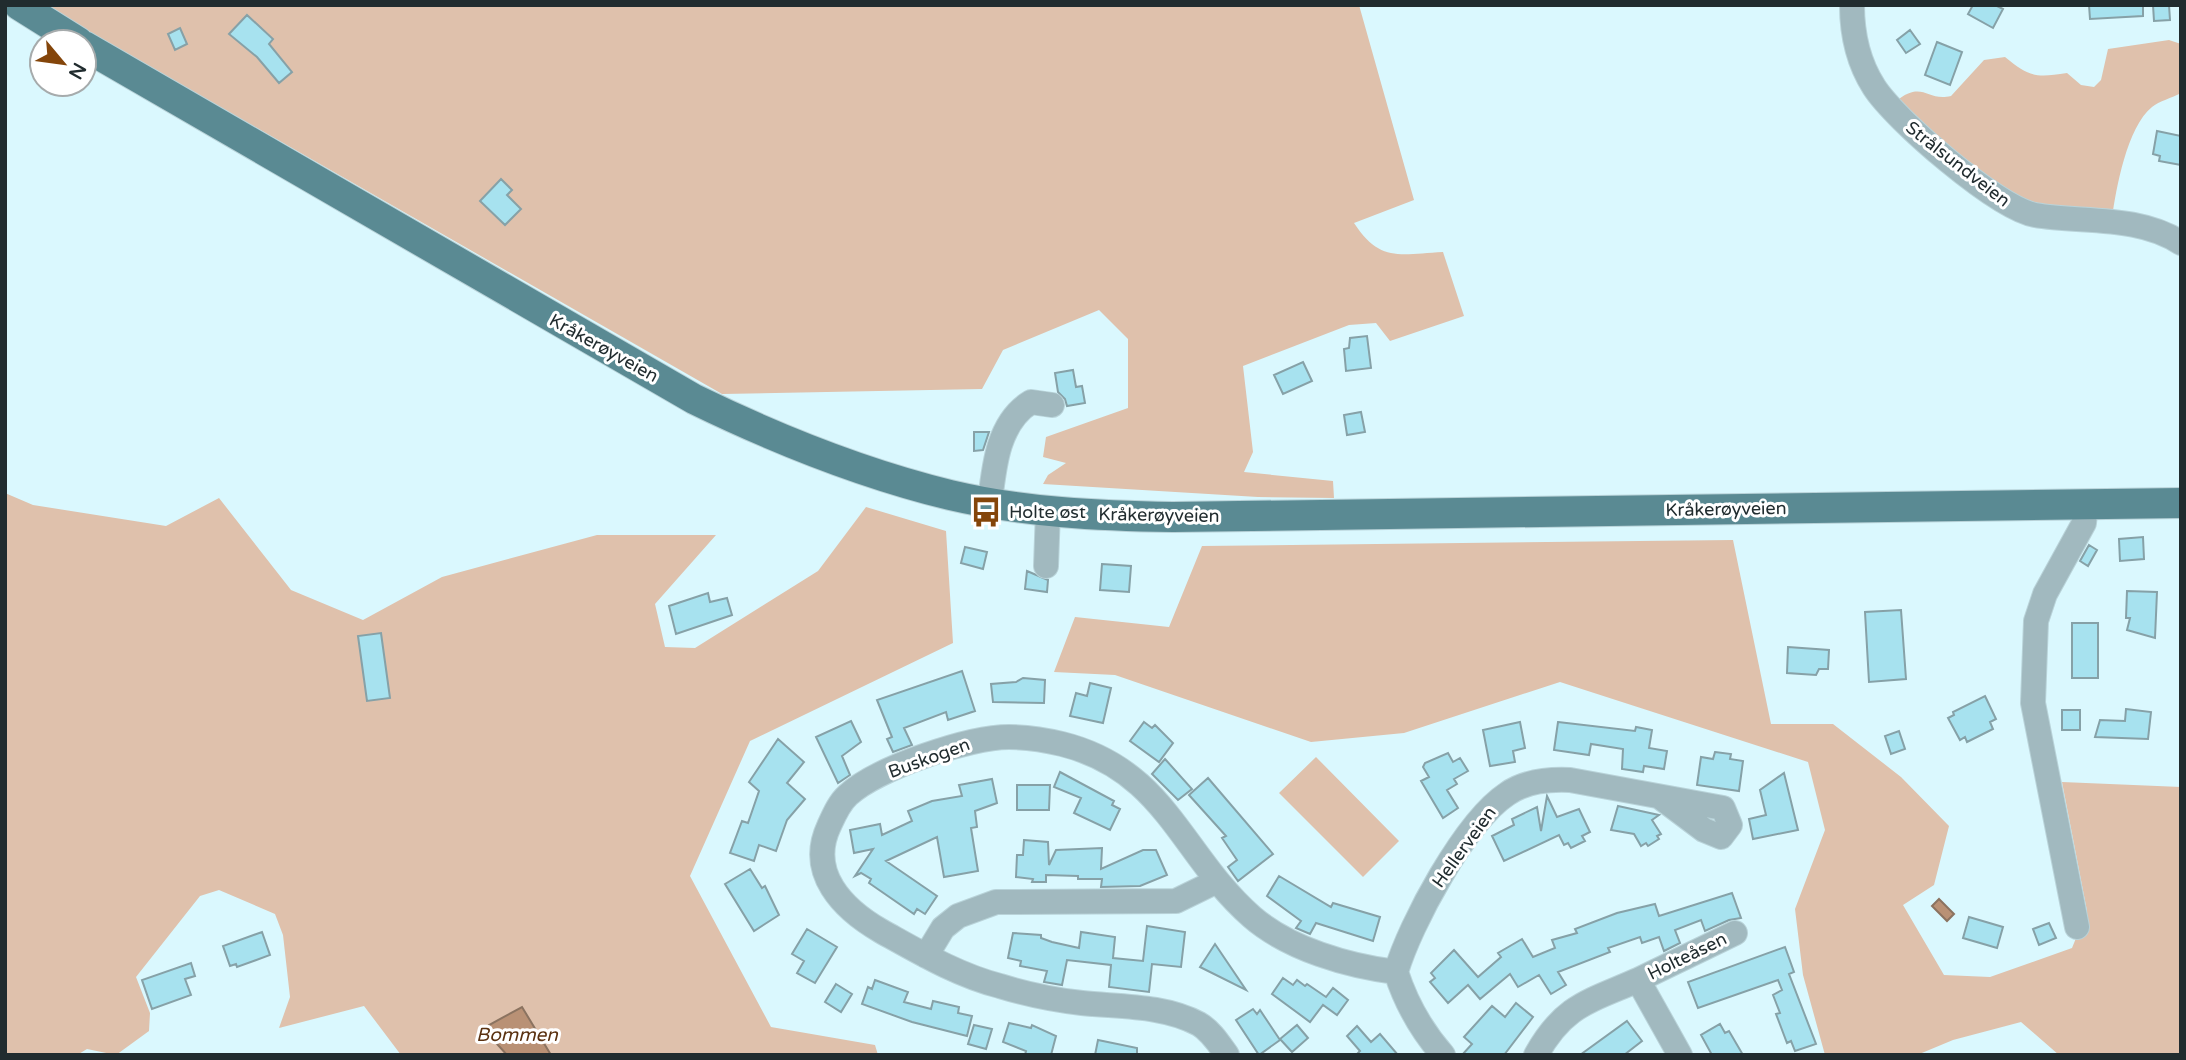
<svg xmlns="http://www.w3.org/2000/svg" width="2186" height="1060" font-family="'Varela Round',sans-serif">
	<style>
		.green { fill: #dfc1ac }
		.water { fill: #b99175; stroke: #8b7360; stroke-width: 2 }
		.building { fill: #a7e2ef; stroke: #86a1a7; stroke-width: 2 }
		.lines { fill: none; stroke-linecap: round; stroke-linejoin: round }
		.minor-casing { stroke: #b9d3d9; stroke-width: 26 }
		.major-casing { stroke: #b9d3d9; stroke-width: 32 }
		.minor { stroke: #a1b9bf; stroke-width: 24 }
		.major { stroke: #5a8a93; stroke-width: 30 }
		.labels { text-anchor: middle; stroke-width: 6; stroke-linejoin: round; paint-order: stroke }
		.street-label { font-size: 18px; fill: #212c2f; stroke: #fff }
		.poi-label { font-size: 18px; fill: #212c2f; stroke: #fff; text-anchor: start }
		.water-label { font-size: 19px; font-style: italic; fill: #5a3110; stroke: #fff }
	</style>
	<rect width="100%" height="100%" fill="#daf8fe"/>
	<!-- green -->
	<path class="green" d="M42,5H1359L1414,200L1354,223C1380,263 1400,254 1443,252L1464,316L1390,341L1376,323L1349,325L1243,366L1253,452L1244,472L1333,481L1334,498L1258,497L1043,484L1048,475L1066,463L1043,457L1046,437L1128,408V339L1099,310L1003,350L982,389L722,394Z
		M2169,40L2181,44V93C2172,98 2159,101 2152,107C2127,127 2116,189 2112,218L2008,200L1895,102C1923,79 1926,102 1951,96L1984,60L2005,57C2029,77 2036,78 2067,73L2081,85L2094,87L2101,80L2108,49Z
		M5,493L33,505L166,526L219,498L291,590L363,620L442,577L597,535H716L655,604L665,647L695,648L818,571L866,507L946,531L953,643L750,741L690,876L771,1027L875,1045L878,1055H401L364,1006L279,1028L290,997L283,935L275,914L219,890L200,896L136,977L150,1013L149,1031L116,1055L87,1049L77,1055H5Z
		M1733,540L1771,724H1833L1901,777L1949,826L1934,885L1903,905L1944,975L1990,977L2072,948L2087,911L2062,782L2181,787V1055H2059L2021,1022L1953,1040L1917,1055H1825L1803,975L1795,909L1825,830L1808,762L1560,682L1404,733L1311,742L1115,675L1054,672L1075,617L1169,627L1202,546Z
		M1316,757L1399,841L1363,877L1279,793Z"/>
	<!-- water -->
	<path class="water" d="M1939,899L1954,914L1947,921L1932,906Z
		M522,1007L551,1055H507L489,1035V1025Z"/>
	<!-- building -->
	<path class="building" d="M1973,5H1995L2003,9L1993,28L1968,14Z
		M2089,5H2143V16L2090,19Z
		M2153,5H2169L2170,20L2154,21Z
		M247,15L273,39L269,44L292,72L279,83L257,57L229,34Z
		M180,28L187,44L175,50L168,34Z
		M1910,30L1920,44L1906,53L1897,40Z
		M1937,42L1962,52L1950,85L1925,75Z
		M2157,131L2181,136V165L2159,161L2160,156L2153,154Z
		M501,179L512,190L507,195L521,209L505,225L480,201Z
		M1367,336L1371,368L1346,371L1344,349L1349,348L1350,338Z
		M1303,362L1312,381L1283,394L1274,375Z
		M1073,370L1076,387L1082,386L1085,403L1067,406L1065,399L1058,392L1055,373Z
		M1361,412L1365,432L1347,435L1344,415Z
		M974,432H989L983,450L974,451Z
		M2143,537L2144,559L2120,561L2119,539Z
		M2089,545L2097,550L2088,566L2080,561Z
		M965,547L987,552L983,569L961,563Z
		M1102,564L1131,566L1129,592L1100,590Z
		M1027,571L1048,580L1047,592L1025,589Z
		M2127,591L2157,592L2155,638L2127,630L2130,618H2126Z
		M708,593L710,602L727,598L732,615L676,634L669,606Z
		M1901,610L1906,679L1869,682L1865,612Z
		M2072,623H2098V678H2072Z
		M381,633L390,698L367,701L358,636Z
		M1788,647L1829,650L1828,669H1819L1816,675L1787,673Z
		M962,671L975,711L948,720L946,712L904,728L912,745L893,752L887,739L892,737L877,700Z
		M1023,678L1045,680L1044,703L993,702L991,684L1016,682Z
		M1090,683L1111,688L1103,723L1070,716L1076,693L1087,696Z
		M1985,696L1996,719L1990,722L1993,729L1967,742L1965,737L1960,740L1948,718L1954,715L1953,712Z
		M2126,709L2151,712L2148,739L2095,737L2100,720L2125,721Z
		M2062,710H2080V730H2062Z
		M851,721L861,742L842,756L850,775L838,783L816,737Z
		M1144,722L1152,728L1155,725L1173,743L1159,762L1130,741Z
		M1520,722L1525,748L1513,751L1515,762L1490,766L1483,730Z
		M1558,722L1635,731L1636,727L1652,730L1649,748L1667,751L1664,769L1644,766L1643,772L1622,769L1623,749L1591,744L1589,755L1554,750Z
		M1899,731L1905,749L1891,754L1885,736Z
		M778,739L804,762L787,783L805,799L787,820L776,851L759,845L754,861L730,853L742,821L748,823L759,791L749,782Z
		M1715,752L1731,754L1730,759L1743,761L1739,791L1697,785L1701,757L1713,759Z
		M1448,753L1453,762L1460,758L1468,771L1454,779L1457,784L1447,790L1458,808L1443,818L1421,781L1429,777L1423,767L1425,763Z
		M1165,759L1192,789L1178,800L1152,774Z
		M1060,772L1114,801L1112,805L1120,809L1110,830L1074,813L1081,798L1054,787Z
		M1784,773L1798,830L1753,839L1749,819L1766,815L1760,790Z
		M1208,778L1273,854L1238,881L1228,867L1237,860L1222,838L1226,836L1189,795Z
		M992,779L997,803L975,811L977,827L971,828L978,871L944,877L937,837L886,861L937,896L925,914L917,909L914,914L869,883L871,879L861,873L855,876L873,849L854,853L850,830L880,824L882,835L912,821L908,811L932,801L962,796L959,785Z
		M1017,785H1050L1049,810H1017Z
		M1547,796L1557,817L1579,809L1590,832L1582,836L1585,841L1571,848L1568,843L1564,845L1559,835L1504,861L1492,836L1514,825L1512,819L1537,807L1541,831Z
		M1618,806L1659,815L1652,820L1661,834L1657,836L1659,839L1648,846L1646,843L1641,846L1634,834L1611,830Z
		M1024,840L1048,842L1049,865L1056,850L1102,848L1101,869L1143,850H1156L1167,875L1140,886L1101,887L1102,879H1078V876L1046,875V882H1032L1033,879L1016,877L1017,855H1023Z
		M750,869L762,888L765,886L779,915L754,931L725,884Z
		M1279,876L1331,907L1333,903L1380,917L1373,941L1316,923L1310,934L1296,928L1301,921L1267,896Z
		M1732,893L1741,918L1729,920L1705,931L1701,920L1675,930L1680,943L1664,951L1659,937L1642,943L1640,937L1608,948L1610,952L1558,972L1566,985L1551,994L1539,975L1518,987L1510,974L1480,999L1468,985L1448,1003L1430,982L1435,978L1431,973L1454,950L1478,977L1501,957L1498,953L1522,939L1533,957L1555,948L1552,940L1577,933L1575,929L1617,913L1655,904L1659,916Z
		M1969,917L2003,927L1997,948L1963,938Z
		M2049,923L2056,938L2039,945L2033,929Z
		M1147,926L1185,932L1181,967L1152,964L1149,992L1109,987L1111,965L1067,960L1062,985L1044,982L1047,971L1020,966L1021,961L1008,958L1013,933L1041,935V938L1052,942L1079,948L1081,932L1115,937L1113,958L1143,961Z
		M807,929L837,947L815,983L797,973L804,961L792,954Z
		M262,932L270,955L237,967L236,964L230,966L223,946Z
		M1215,944L1246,990L1200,967Z
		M1785,947L1794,972L1789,974L1816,1044L1795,1051L1791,1041L1787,1043L1776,1014L1780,1013L1773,995L1782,990L1778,980L1698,1008L1688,982Z
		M191,963L195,976L185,979L191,995L152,1009L142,980Z
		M1283,978L1293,985L1297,980L1305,986L1307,984L1326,997L1333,988L1348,1000L1337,1015L1323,1005L1310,1022L1272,994Z
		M875,980L908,992L904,1002L931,1009L933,1001L959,1007L958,1013L972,1016L967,1036L912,1022L862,1004L868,987L872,989Z
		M836,984L852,994L841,1012L825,1002Z
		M1516,1003L1533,1017L1504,1055H1462L1472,1044L1464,1037L1492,1006L1505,1017Z
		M1253,1009L1257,1014L1260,1010L1280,1040L1259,1055L1236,1020Z
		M1627,1021L1642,1041L1624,1055H1580Z
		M1009,1023L1031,1028L1032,1025L1056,1036L1051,1055H1025L1026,1051L1003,1042Z
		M1720,1024L1725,1033L1729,1031L1743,1055H1712L1701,1035Z
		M974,1025L992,1029L986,1049L968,1044Z
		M1297,1025L1308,1038L1292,1052L1280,1039Z
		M1357,1026L1371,1042L1380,1034L1398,1055H1356L1360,1051L1347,1036Z
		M1098,1040L1137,1048V1055H1095Z"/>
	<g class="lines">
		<!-- minor casing -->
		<g class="minor-casing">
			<path id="minor" d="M1852,5C1852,34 1858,62 1874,87C1895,120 1997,208 2035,215C2082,223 2139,215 2181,243
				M990,502C994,466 998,422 1031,402L1052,405
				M1046,566L1048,510
				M2077,927L2033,703L2036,621L2045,594L2084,523L2086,504
				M926,956L943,928L958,916L996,902L1176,901L1217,881
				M1396,972C1410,924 1465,822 1507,794C1525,781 1548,779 1570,780L1723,808L1730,825L1721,837L1704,830L1660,797
				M1396,972C1406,1003 1421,1030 1443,1055
				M1638,980L1735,933
				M1227,1055C1219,1044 1211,1031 1199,1024C1164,1005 1120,1007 1082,1003C1055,1000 1026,994 1000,986C957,975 919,952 881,931C843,909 807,873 829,826C834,815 839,803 848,795C877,768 969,737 1009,737C1025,737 1046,740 1062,744C1166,770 1181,855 1252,917C1289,949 1348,966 1396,972
				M1536,1055C1564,1005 1588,1002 1638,980L1680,1055"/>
		</g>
		<!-- major casing -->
		<g class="major-casing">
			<path id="major" d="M19,5L78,42
				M84,46L694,399C776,439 860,473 950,495C1022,512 1099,516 1173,517L2181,503"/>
		</g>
		<!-- minor -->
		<use href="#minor" class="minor"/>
		<!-- major -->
		<use href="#major" class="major"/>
	</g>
	<!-- icons -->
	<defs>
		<g id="bus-bare" transform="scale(2.415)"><path d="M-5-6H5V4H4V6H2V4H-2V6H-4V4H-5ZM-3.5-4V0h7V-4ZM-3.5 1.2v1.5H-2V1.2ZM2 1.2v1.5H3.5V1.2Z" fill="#84450a" stroke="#fff" stroke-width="2.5" paint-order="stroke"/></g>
	</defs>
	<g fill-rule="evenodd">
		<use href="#bus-bare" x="986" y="512"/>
	</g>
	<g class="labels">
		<!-- street labels -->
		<g class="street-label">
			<text transform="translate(1958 164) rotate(38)" y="6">Strålsundveien</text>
			<text transform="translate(604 348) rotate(29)" y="6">Kråkerøyveien</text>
			<text transform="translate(1726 509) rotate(-1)" y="6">Kråkerøyveien</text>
			<text transform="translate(1159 515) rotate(1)" y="6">Kråkerøyveien</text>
			<text transform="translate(929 758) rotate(-20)" y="6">Buskogen</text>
			<text transform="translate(1464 847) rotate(-54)" y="6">Hellerveien</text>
			<text transform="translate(1687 956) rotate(-26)" y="6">Holteåsen</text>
		</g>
		<!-- poi labels -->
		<g class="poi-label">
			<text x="1009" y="518">Holte øst</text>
		</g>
		<!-- water labels -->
		<g class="water-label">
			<text x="517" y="1041">Bommen</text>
		</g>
	</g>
	<!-- border -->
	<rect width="2186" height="1060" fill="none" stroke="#212c2f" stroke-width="14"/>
	<!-- north arrow -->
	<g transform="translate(63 63) rotate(119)"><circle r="33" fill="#ffffff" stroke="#a6abac" stroke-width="2"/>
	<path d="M0-5L12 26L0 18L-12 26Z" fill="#84450a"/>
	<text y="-10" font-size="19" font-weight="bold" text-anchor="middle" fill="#212c2f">N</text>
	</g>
</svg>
